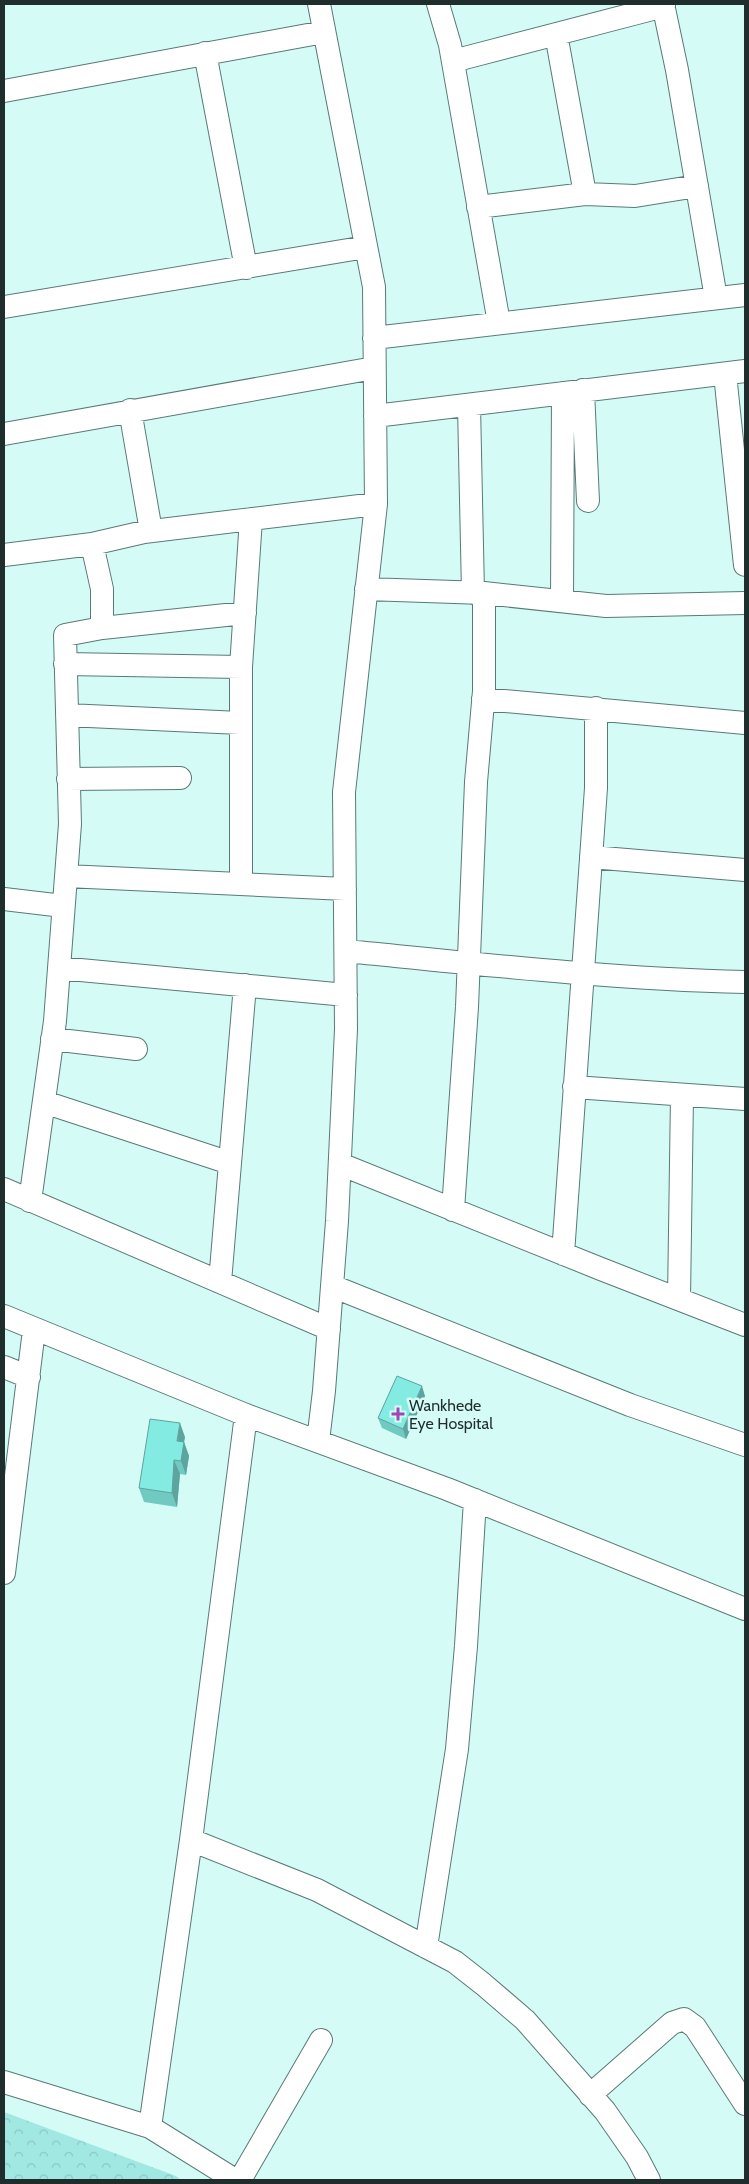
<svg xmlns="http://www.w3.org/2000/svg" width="749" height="2184" font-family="Cabin,sans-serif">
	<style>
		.park { fill: url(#park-crowns) }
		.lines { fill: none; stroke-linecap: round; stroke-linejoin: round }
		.minor-casing { stroke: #587a77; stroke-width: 24 }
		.minor { stroke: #fff; stroke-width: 22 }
		.wall { fill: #71cac2 }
		.shaded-wall { fill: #5ca49e }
		.building { fill: #83ebe2; stroke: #5ca49e }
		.poi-dot { fill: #9c48b6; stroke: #d5fbf7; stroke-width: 2 }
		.labels { text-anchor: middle; stroke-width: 5; stroke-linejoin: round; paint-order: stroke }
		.poi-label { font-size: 16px; fill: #1f2e2d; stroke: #d5fbf7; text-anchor: start }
	</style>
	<defs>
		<pattern id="park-crowns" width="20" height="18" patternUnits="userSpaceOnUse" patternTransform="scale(1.25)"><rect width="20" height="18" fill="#a1e8e2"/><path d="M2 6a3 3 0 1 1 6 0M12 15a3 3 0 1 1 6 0" fill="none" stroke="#8ac7c2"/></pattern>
	</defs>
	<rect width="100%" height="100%" fill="#d5fbf7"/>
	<!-- park -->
	<path class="park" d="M4,2112L176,2176L181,2180H4Z"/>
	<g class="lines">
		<!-- minor casing -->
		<g class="minor-casing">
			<path id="minor" d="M438,4L450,45L499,323
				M663,4L677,70L716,298
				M556,34L585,194
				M205,53L246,268
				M453,61L664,6
				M4,91L324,32
				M478,207L585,194L635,196L697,186
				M4,307L366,247
				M374,338L745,295
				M725,374L745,565
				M583,390L588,501
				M469,405L473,593
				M130,410L151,531
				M375,416L745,371
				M4,434L374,368
				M4,555L92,544L144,532L376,504
				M366,589L484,593L606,606L745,603
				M562,601L563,393
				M102,628L245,613
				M65,664L241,667
				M483,699L745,723
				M67,715L240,723
				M68,779L180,778
				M591,857L745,870
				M66,876L345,889
				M241,884V667L251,519
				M4,899L63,906
				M346,951C478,964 612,979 745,982
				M59,968L346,995
				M52,1039L136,1049
				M574,1087L745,1099
				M44,1102L230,1163
				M340,1164L601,1269L745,1325
				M4,1189L329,1329
				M30,1201L55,1021L70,824L65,635L102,628V589L92,544
				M453,1210L467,1007L476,782L484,691V593
				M563,1254L596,788V708
				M220,1282L245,985
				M332,1286L630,1405L745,1445
				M679,1299L682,1095
				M4,1316L246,1415L447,1489L745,1609
				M4,1367L29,1377
				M318,1441L324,1391L337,1221L346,1029L344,792L376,504L374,287L319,4
				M4,1573L34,1330
				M191,1840L317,1890L455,1962L483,1984L525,2020L605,2111L637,2157L649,2180
				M426,1947L457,1749L466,1646L475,1500
				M4,2082L150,2127L235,2180
				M590,2095L672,2023L684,2019L695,2027L745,2104
				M150,2127L191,1840L246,1415
				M240,2180L321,2040"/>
		</g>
		<!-- minor -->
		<use href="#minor" class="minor"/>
	</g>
	<!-- wall -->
	<path class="wall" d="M425,1396L406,1439L382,1428L378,1418Z
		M185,1437L184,1442L189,1456L186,1475L180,1474L177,1507L144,1502L139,1488Z"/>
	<!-- shaded-wall -->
	<path class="shaded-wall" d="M422,1386L425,1396L406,1439L403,1429Z
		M180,1423L185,1437L184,1442L189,1456L186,1475L181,1461L177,1441Z
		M174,1460L180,1474L177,1507L172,1493Z"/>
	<!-- building -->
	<path class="building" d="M397,1376L422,1386L403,1429L378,1418Z
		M150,1419L180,1423L177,1441L184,1442L181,1461L174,1460L172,1493L139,1488Z"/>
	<!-- markers -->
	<path class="poi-dot" d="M395.5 1406.5h5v5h5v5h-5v5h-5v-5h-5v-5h5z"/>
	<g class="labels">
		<!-- poi labels -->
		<g class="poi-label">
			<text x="409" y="1411">Wankhede<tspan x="409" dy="18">Eye Hospital</tspan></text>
		</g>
	</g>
	<!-- border -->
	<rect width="749" height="2184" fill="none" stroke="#1f2e2d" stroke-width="10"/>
</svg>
